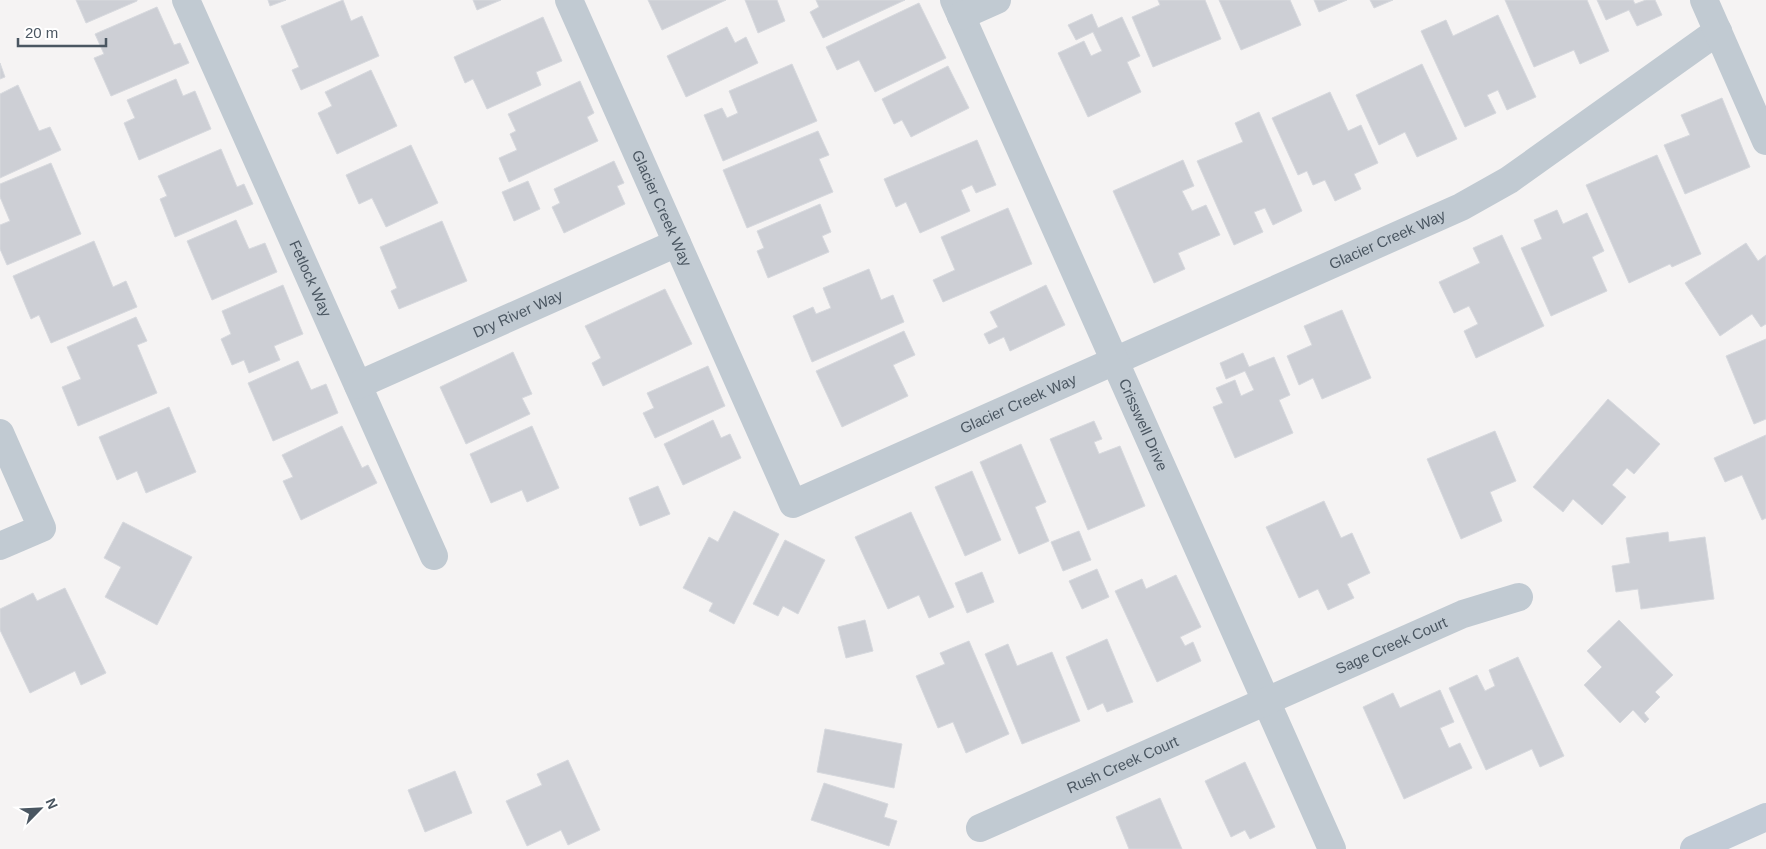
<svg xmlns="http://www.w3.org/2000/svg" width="1766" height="849" font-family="Helvetica,sans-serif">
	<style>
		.building { fill: #cdcfd5; stroke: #d7d9de }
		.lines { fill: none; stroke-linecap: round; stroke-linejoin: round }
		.street { stroke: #c1cad2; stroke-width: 28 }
		.secondary { stroke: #c1cbd6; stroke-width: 28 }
		.labels { text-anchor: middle; stroke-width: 4; stroke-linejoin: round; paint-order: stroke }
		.street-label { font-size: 15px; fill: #4a5661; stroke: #fff }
	</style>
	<rect width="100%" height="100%" fill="#f5f3f3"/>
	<!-- building -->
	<path class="building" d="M76,0H137V1L86,23Z
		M268,0H286L270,6Z
		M343,0L351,21L362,16L379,56L301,90L292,70L299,67L281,26Z
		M473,0H501L477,10Z
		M648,0H726L662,30Z
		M745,0H777L785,21L758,33Z
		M816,0H905L823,38L810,12L819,7Z
		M1158,0H1205L1221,39L1153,67L1132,17L1160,5Z
		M1219,0H1290L1301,25L1241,50Z
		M1314,0H1347L1319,12Z
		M1370,0H1393L1374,8Z
		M1505,0H1587L1609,51L1580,64L1574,50L1534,67Z
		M1597,0H1633L1635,4L1646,0H1655L1662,15L1637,26L1629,10L1606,20Z
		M919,3L946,58L875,92L859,60L837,70L826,47Z
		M157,7L174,45L180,43L189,63L111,96L94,58L104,54L95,34Z
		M1092,14L1098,28L1122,17L1140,56L1127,62L1141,92L1088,117L1058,53L1084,41L1091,56L1102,51L1093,32L1076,40L1068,25Z
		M1498,15L1536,97L1507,110L1498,90L1487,95L1496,113L1465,127L1421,31L1446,20L1453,36Z
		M543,17L562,61L536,72L541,85L487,109L473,79L465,83L454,57Z
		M727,27L735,43L746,37L758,63L686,97L667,56Z
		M0,63L5,77L0,79Z
		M792,64L817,121L723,161L704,115L722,108L727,118L738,113L729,91Z
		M1422,64L1457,139L1417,157L1405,132L1379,145L1356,95Z
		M948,66L969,108L911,137L902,120L894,124L882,99Z
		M371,70L397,126L337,154L318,113L332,106L325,92Z
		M176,79L183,96L195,91L211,129L139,160L124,123L135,118L127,100Z
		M580,81L594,113L587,117L598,141L509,182L499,158L517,150L510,134L516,131L508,114Z
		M18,85L39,131L50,127L61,150L0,178V94Z
		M1330,92L1348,131L1361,125L1378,163L1354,174L1361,189L1335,201L1325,180L1313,185L1307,171L1298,175L1272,118Z
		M1722,98L1750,167L1685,194L1664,145L1690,135L1681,115Z
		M1259,112L1302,211L1273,225L1265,208L1254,212L1263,232L1234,245L1197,161L1243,142L1235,123Z
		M818,131L829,155L819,159L833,192L747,228L723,170Z
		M977,140L996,185L976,193L972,185L961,190L970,211L920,233L906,202L896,207L884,179Z
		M411,145L438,203L386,227L372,198L359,204L346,175Z
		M221,149L237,187L244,184L253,204L175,237L160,199L167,196L158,176Z
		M1657,155L1701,254L1672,267L1670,264L1629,283L1586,185Z
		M1183,160L1194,186L1182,191L1192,211L1206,205L1220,235L1178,253L1185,269L1154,283L1113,191Z
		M614,161L624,183L617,186L625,204L564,233L552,207L560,203L554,189Z
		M51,163L81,234L7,265L0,249V225L10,221L0,197V184Z
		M528,181L540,209L514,221L502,192Z
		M820,204L831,232L822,236L829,252L768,278L757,251L764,248L757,231Z
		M1008,208L1032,264L943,302L933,280L955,270L941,237Z
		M1557,210L1563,224L1587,213L1604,251L1592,257L1607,291L1551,316L1521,248L1542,239L1534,220Z
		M236,220L249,249L265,243L277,272L212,300L187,241Z
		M442,221L467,281L399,309L391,291L397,288L380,247Z
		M1502,235L1544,326L1476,358L1464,331L1478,324L1469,306L1454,313L1439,282L1480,263L1473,248Z
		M94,241L113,287L126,281L137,307L51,343L39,315L31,319L13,276Z
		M1746,243L1758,261L1766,255V324L1761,327L1752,314L1720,336L1685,283Z
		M869,269L881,300L893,295L904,322L812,362L793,316L813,307L816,314L831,308L823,288Z
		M283,285L303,334L274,346L280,360L249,373L244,360L232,365L221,339L231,334L222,311Z
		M1046,285L1065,325L1010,351L1004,337L989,344L984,334L998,327L990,312Z
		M665,289L692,344L603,386L592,363L601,358L585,326Z
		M1342,310L1371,378L1322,399L1313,378L1299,385L1287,356L1312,345L1304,326Z
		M136,317L147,341L137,345L157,393L78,426L62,387L81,379L67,347Z
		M904,331L915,355L893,365L908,396L842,427L816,371Z
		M1766,339V419L1754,424L1726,356Z
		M513,352L532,394L522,398L530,414L466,444L440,387Z
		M1243,353L1249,367L1274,357L1290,395L1279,400L1293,433L1235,458L1213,407L1223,403L1216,388L1235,380L1241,396L1254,390L1245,371L1226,379L1220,363Z
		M298,361L311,390L326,384L338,413L273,441L248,383Z
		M708,366L725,406L655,438L643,413L654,408L647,393Z
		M1608,399L1660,444L1634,474L1627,468L1612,485L1626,497L1602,525L1573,499L1563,512L1533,487Z
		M169,407L196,472L146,493L137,471L117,480L99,437Z
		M713,420L721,438L730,434L741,458L683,485L664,444Z
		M1094,421L1102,439L1094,442L1099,454L1120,446L1145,506L1088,530L1050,439Z
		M342,426L362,468L368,465L377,483L301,520L283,481L293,477L282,455Z
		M532,426L559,488L527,502L522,490L491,503L470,454Z
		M1495,431L1516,481L1490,492L1502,521L1461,539L1427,459Z
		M1766,435V518L1762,520L1742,475L1725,482L1714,458Z
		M1021,444L1046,502L1035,507L1049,541L1019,554L980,462Z
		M972,471L1001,540L965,556L935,487Z
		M658,486L670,514L640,526L629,498Z
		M1324,501L1341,538L1352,533L1370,573L1347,584L1354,598L1328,610L1318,589L1299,598L1266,527Z
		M734,511L779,534L734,624L709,611L713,603L683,588L709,537L718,542Z
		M911,512L954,607L929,618L919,595L888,609L855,537Z
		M123,522L192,557L157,625L105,597L121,567L104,558Z
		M1079,531L1091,560L1063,571L1051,542Z
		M1668,532L1669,542L1705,537L1714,599L1641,609L1638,589L1616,592L1612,566L1630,563L1626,538Z
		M785,540L825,560L798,614L783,606L778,616L753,604Z
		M1097,569L1109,597L1082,609L1069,581Z
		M982,572L994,602L967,613L955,583Z
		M1176,575L1201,627L1180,637L1185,646L1193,642L1201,661L1157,682L1115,591L1142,579L1146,589Z
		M65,588L106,673L81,685L75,671L30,693L0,630V609L33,593L37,601Z
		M865,620L873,651L846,658L838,627Z
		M1619,620L1673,675L1655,692L1660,697L1644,713L1649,719L1645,723L1633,710L1620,723L1584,685L1602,667L1587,651Z
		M1107,639L1133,702L1107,712L1103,703L1088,710L1066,657Z
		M969,641L1009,734L966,753L953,722L938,728L916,676L945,664L940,653Z
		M1008,644L1017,666L1052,652L1080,721L1022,744L985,654Z
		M1518,657L1564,756L1540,767L1532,749L1486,770L1449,688L1477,675L1485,691L1495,686L1489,670Z
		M1440,690L1454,722L1440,728L1449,748L1460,743L1472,768L1404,799L1363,707L1393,693L1400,708Z
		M825,729L902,744L894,788L817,772Z
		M568,760L600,830L568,845L561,830L527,846L506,801L542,785L537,774Z
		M1245,762L1275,827L1250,839L1245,830L1231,837L1205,781Z
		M455,771L472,813L425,832L408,790Z
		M824,783L888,804L884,817L897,821L889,846L811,820Z
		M1160,798L1182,849H1129L1116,817Z"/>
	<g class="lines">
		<!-- street -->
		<g class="street">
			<path id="s1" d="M186,0L434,556"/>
			<path id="s2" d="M569,0L793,504L1461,207L1509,180L1718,31"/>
			<path id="s3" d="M954,0L1332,849"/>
			<path d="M1704,0L1766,141"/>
			<path d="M961,16L997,0"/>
			<path id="s4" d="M358,385L677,243"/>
			<path d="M0,433L42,528L0,546"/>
			<path id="s5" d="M980,828L1463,614L1519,597"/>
		</g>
		<!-- secondary -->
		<path class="secondary" d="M1694,849L1766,817"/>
	</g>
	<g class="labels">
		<!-- street labels -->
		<g class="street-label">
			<text dy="5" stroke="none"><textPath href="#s2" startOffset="228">Glacier Creek Way</textPath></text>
			<text dy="5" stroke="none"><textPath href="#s2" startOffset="1202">Glacier Creek Way</textPath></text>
			<text dy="5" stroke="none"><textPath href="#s1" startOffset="305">Fetlock Way</textPath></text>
			<text dy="5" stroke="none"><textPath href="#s4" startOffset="175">Dry River Way</textPath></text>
			<text dy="5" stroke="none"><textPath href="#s2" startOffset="798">Glacier Creek Way</textPath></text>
			<text dy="5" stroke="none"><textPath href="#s3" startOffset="465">Crisswell Drive</textPath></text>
			<text dy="5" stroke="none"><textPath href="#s5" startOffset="450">Sage Creek Court</textPath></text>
			<text dy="5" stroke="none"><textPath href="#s5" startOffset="156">Rush Creek Court</textPath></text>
		</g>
	</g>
	<!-- north arrow -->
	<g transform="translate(40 809) rotate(66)" stroke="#ffffff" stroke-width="4" paint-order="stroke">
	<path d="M0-4L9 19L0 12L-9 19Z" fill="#4a5661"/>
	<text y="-8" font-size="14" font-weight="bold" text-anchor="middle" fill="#4a5661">N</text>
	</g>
	<!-- scale -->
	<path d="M18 38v8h88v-8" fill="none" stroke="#4a5661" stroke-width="2.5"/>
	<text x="25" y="38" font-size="15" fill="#4a5661" stroke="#ffffff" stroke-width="4" paint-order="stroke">20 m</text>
</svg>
